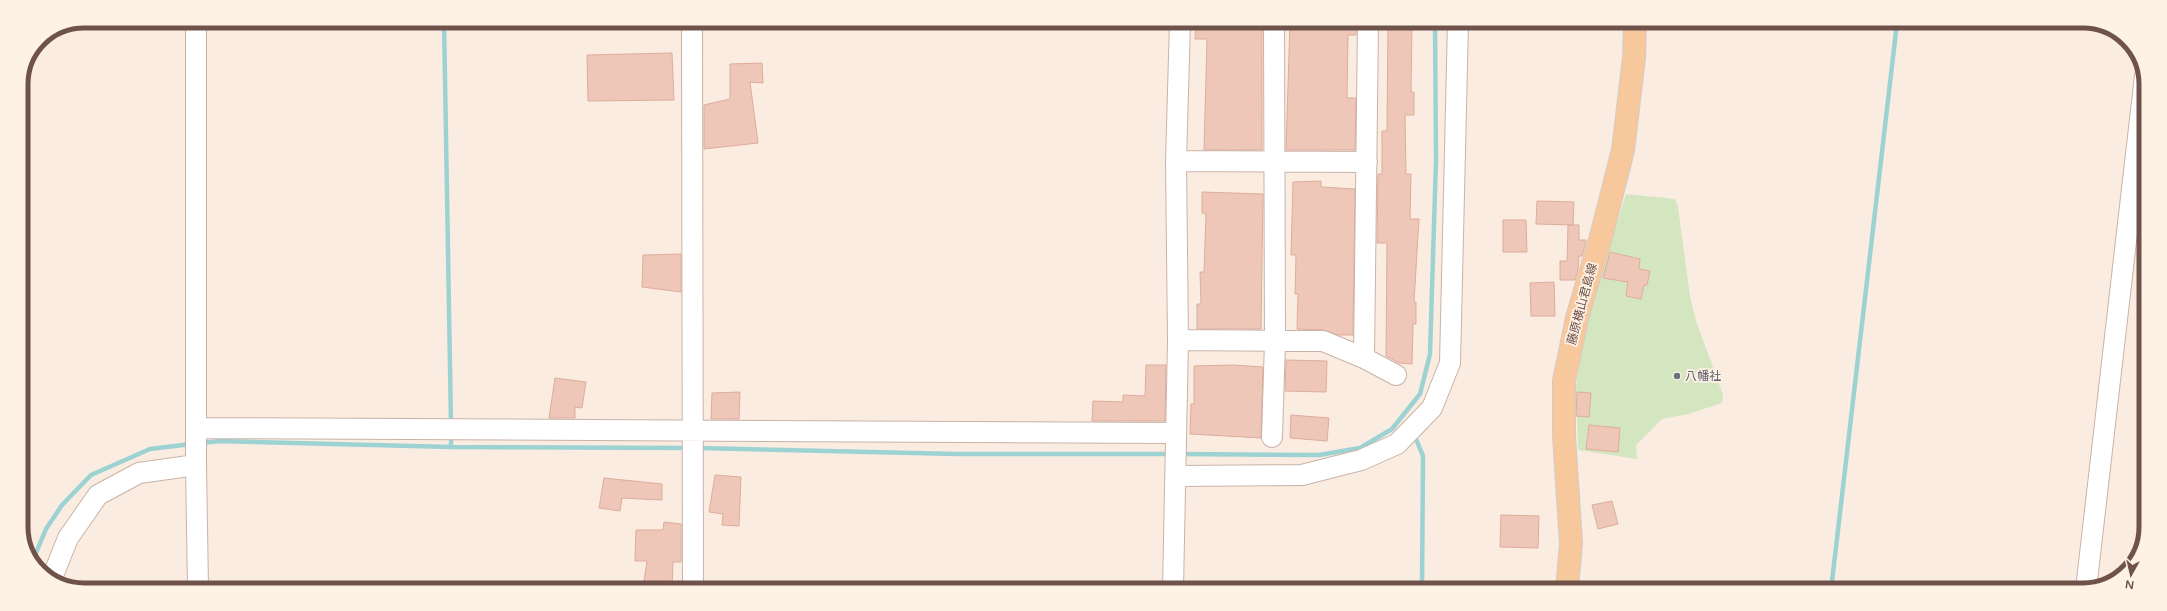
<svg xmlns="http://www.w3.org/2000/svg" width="2167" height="611" font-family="'Varela Round','Noto Sans JP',sans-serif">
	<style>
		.green { fill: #d4e6c0 }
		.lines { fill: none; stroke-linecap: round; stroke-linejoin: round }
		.stream { stroke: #9dd2d3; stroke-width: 4.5 }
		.building { fill: #eec7b9; stroke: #dfac9b }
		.minor-casing { stroke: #c9b3a8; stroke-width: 22 }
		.major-casing { stroke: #d4cbc8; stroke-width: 24 }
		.minor { stroke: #fff; stroke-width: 20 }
		.major { stroke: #f6c89b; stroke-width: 22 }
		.worship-dot { fill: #6b7280; stroke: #fef1e5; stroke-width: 1.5 }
		.labels { text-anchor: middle; stroke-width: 3.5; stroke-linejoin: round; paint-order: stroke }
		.street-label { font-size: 12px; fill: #6f5249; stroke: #fef1e5 }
		.worship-label { font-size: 12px; fill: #5b616d; stroke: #fef1e5; text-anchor: start }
		.rim { fill: none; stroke: #6f5249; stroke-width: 5 }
	</style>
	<rect width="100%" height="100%" fill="#faece0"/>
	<!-- green -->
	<path class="green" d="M1626,194L1675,199L1678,207L1690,296L1696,321L1723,395L1722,403L1688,414L1662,419L1636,445L1637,459L1578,450L1576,385L1583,341L1594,298Z"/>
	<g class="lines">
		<!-- stream -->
		<path class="stream" d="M444,21L451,424
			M1412,435L1416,439L1423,456L1422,589
			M201,443L220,441L451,447V435
			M451,447L688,448
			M697,448L956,454H1172
			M1181,454L1319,455L1360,448L1392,429L1420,394L1430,354L1436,160L1435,22
			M33,560L46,529L62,505L91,475L150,449L191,444
			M1831,590L1897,23"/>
	</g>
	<!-- building -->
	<path class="building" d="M1196,22H1262V150H1204L1207,39H1195Z
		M1290,22H1356V35H1348L1347,98H1356L1355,150H1286Z
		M1388,22H1412L1411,92H1414V115H1405L1406,174H1411L1410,219H1419L1414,302H1416V324H1413L1412,364L1399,363L1386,356L1387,243H1377L1378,174H1382V131H1387Z
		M672,53L674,100L588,101L587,55Z
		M762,63L763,83L750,82L758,143L704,149V105L730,99V64Z
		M1321,181V187L1355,189L1353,335H1338L1323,330L1297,329L1298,294H1295L1296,255H1291L1293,182Z
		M1202,192L1263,194L1261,329H1197V304H1201L1200,272H1204L1206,214L1202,213Z
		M1537,201L1574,202L1573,225L1536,224Z
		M1503,220H1526L1527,252H1503Z
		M1568,225H1579V240H1586V242L1582,256H1579L1578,269L1575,280H1560V261H1567Z
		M1610,252L1640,259L1639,269L1650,271L1647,285H1644L1641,299L1626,296L1628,282L1603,278Z
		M681,254V292L642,287L643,255Z
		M1554,282L1555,316H1531L1530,283Z
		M1286,360L1327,361L1326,392L1285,391Z
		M1146,365H1166L1165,421H1092L1093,401L1123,402V395L1145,396Z
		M1233,365L1263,367L1261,438L1190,434L1191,404H1194V366Z
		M555,378L586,382L582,408L575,407V418H549Z
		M740,392L739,419H711L712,393Z
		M1577,392L1591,393L1589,417L1576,416Z
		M1291,415L1329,418L1327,441L1290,438Z
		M1589,425L1620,428L1618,452L1586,449Z
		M715,475L741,477L739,526L722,525L723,514L709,512Z
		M604,478L662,484V500L622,498L620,511L599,508Z
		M1612,501L1618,524L1598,529L1592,505Z
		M1501,515L1539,516L1538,548L1500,547Z
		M664,522L681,524V562H673L672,589L643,587L647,561H635L636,530H663Z"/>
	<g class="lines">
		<!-- minor casing -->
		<g class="minor-casing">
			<path id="minor" d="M196,21V465L198,588
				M692,22L693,589
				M1176,161L1367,162
				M1178,340L1323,341L1364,358L1368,22
				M1364,358L1396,375
				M197,428L1176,433
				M1272,437L1275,342L1274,22
				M1175,476L1302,475L1361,460L1397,444L1432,408L1450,363L1458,22
				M52,578L68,538L98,495L139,473L196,465
				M1173,589L1178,340L1176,161L1180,22
				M2086,589L2145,76"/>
		</g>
		<!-- major casing -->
		<g class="major-casing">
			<path id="major" d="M1567,589L1571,543L1564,436V381L1577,318L1602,233L1623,150L1634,58L1635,23"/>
		</g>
		<!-- minor -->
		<use href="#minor" class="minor"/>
		<!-- major -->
		<use href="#major" class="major"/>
	</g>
	<!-- markers -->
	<circle class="worship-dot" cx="1677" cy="376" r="4"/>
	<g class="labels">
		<!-- street labels -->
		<g class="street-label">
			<text transform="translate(1582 304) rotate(-75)" y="4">藤原横山君島線</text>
		</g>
		<!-- worship labels -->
		<g class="worship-label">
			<text x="1685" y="380">八幡社</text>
		</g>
	</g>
	<!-- crop -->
	<path d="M0 0H2167V611H0ZM84 28H2083A56 56 0 0 1 2139 84V527A56 56 0 0 1 2083 583H84A56 56 0 0 1 28 527V84A56 56 0 0 1 84 28Z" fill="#fef1e5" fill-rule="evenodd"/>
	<path class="rim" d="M84 28H2083A56 56 0 0 1 2139 84V527A56 56 0 0 1 2083 583H84A56 56 0 0 1 28 527V84A56 56 0 0 1 84 28Z"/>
	<!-- north arrow -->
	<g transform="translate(2131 575) rotate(188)" stroke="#fef1e5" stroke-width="3" paint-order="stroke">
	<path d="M0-3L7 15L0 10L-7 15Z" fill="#6f5249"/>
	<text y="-6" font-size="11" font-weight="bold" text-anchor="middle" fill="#6f5249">N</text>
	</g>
</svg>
